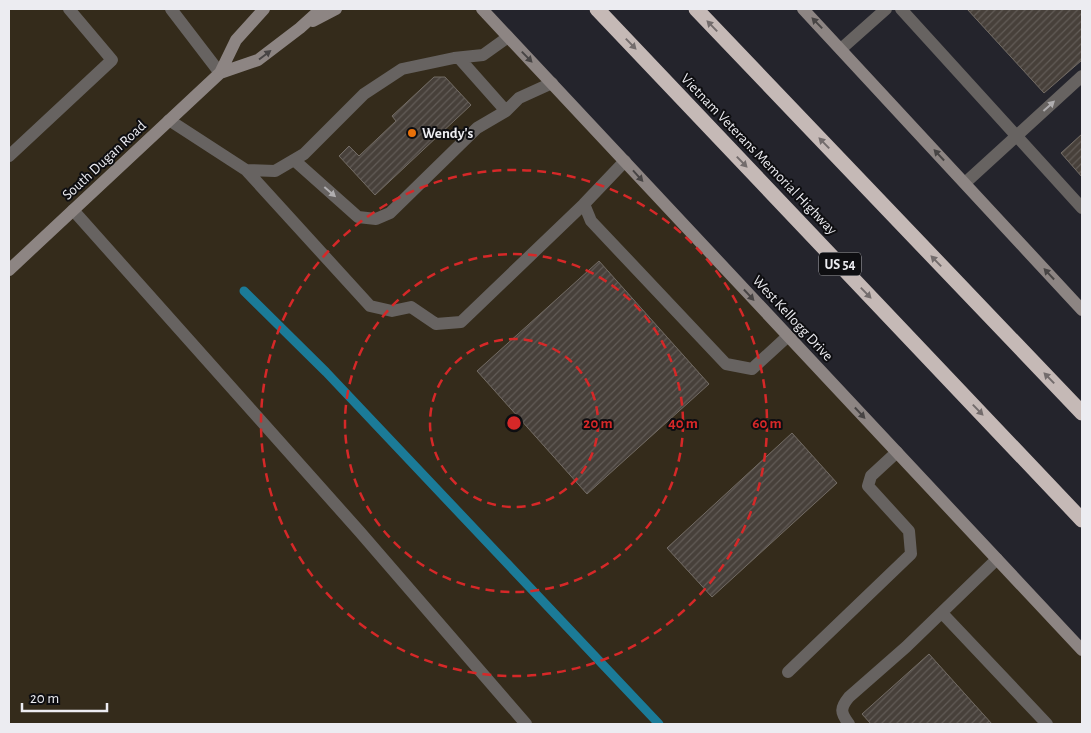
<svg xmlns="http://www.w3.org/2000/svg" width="1091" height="733" font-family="'Alegreya Sans',sans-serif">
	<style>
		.commercial { fill: #342b1b }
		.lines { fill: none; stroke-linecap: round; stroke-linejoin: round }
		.stream { stroke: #1b7b98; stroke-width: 9 }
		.building { fill: url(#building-hatch); stroke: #736c65 }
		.lane { stroke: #676361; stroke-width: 12 }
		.secondary { stroke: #8d8583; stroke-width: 12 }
		.highway { stroke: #c5b9b6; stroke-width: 15 }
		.oneway { fill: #474444 }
		.oneway2 { fill: #736c6c }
		.oneway3 { fill: #b0aeb0 }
		.ring { fill: none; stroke: #d62828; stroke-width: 2.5; stroke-dasharray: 9 6 }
		.food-dot { fill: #e8710a; stroke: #0e0e11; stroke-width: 2 }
		.labels { text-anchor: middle; stroke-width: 4; stroke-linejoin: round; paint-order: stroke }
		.shield { fill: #0e0e11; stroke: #a9a9ae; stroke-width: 1 }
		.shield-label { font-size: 14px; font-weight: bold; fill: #ececf1 }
		.poi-label { font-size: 15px; font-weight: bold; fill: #ececf1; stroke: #0e0e11; text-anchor: start }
		.street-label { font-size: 15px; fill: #ececf1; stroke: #0e0e11 }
		.centre { fill: #d62828; stroke: #0e0e11; stroke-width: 2.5 }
		.ring-label { font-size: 15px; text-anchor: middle; font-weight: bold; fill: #d62828; stroke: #0e0e11; stroke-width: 4; stroke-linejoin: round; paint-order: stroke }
	</style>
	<defs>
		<pattern id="building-hatch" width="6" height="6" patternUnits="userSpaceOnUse" patternTransform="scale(1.25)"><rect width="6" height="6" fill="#47403a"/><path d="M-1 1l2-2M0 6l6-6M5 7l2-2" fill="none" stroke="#625c57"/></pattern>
	</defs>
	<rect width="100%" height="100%" fill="#24242c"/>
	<!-- commercial -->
	<path class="commercial" d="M9,9H479L1082,654V724H9Z"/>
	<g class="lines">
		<!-- stream -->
		<path class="stream" d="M244,291L326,372L659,724"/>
	</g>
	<!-- building -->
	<path class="building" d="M967,9H1082V60L1044,93Z
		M434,77H445L471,105L375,195L339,156L349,146L359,156L396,121L392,116Z
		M1082,134V177L1061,153Z
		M599,261L709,384L587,494L477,371Z
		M792,433L837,483L712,597L667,548Z
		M929,654L992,724H871L862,714Z"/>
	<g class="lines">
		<!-- lane -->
		<path class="lane" d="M171,9L220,73
			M901,9L1082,208
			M841,49L886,9
			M459,58L506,111
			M169,120L246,170L275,171L304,154L364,94L402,69L454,58L483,55L508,37
			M9,156L112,60L69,9
			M294,160L358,217L376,219L390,213L477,128L506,111L519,98L552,83
			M625,161L584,204L591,221L726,364L752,369L788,336
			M246,170L370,306L392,311L411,307L436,324L461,322L584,204
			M965,183L1082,76
			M73,210L360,532L526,724
			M942,613L1047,724
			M788,672L911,554L909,531L868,486L871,476L897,452
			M849,724C840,712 840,708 849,697L906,647L997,559"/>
		<!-- secondary -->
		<path class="secondary" d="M482,9L1082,650
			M803,9L1082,310
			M313,21L336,9
			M220,73L258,60L300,28L321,9
			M9,270L220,73L236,40L264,9"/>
		<!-- highway -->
		<path class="highway" d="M597,9L1082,520
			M696,9L1082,413"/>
	</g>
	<!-- one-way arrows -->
	<defs><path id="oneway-solid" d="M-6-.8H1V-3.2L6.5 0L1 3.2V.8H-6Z" transform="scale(1.25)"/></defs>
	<g class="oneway">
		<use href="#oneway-solid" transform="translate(817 23) rotate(-134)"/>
		<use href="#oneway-solid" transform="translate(265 55) rotate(-37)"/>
		<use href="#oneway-solid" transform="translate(527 57) rotate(46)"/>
		<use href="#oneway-solid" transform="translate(939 155) rotate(-133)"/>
		<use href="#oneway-solid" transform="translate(638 176) rotate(48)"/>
		<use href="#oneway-solid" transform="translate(1049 274) rotate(-133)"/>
		<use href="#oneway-solid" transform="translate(749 295) rotate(47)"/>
		<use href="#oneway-solid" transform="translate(860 413) rotate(47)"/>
	</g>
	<g class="oneway2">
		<use href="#oneway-solid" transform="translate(712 26) rotate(-134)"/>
		<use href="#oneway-solid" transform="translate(631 44) rotate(46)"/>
		<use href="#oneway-solid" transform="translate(824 143) rotate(-134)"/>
		<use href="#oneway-solid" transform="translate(742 162) rotate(46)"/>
		<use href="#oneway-solid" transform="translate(936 261) rotate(-134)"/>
		<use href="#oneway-solid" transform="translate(866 293) rotate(46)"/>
		<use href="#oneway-solid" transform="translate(1049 378) rotate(-134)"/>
		<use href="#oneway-solid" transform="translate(978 410) rotate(46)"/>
	</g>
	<g class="oneway3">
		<use href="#oneway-solid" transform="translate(1049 106) rotate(-42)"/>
		<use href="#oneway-solid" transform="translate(330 192) rotate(41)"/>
	</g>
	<!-- distance rings -->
	<g class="ring">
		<circle cx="514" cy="423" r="84"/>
		<circle cx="514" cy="423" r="169"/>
		<circle cx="514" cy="423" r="253"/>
	</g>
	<!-- markers -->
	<circle class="food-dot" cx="412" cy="133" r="5"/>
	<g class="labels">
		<!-- shield labels -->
		<rect class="shield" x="819" y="252.5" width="42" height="23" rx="4"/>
		<g class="shield-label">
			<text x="840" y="269">US 54</text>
		</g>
		<!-- poi labels -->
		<g class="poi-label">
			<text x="422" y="138">Wendy's</text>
		</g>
		<!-- street labels -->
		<g class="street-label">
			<text transform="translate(759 154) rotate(46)" y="5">Vietnam Veterans Memorial Highway</text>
			<text transform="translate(104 160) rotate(-43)" y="5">South Dugan Road</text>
			<text transform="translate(793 318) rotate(47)" y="5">West Kellogg Drive</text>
		</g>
	</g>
	<circle cx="514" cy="423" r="8" class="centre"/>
	<g class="ring-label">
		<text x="598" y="428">20 m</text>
		<text x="683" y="428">40 m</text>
		<text x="767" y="428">60 m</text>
	</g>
	<!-- border -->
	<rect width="1091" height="733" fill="none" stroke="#ececf1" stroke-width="20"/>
	<!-- scale -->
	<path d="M22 703v8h85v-8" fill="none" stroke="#ececf1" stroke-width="2.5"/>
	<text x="30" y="703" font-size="15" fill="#ececf1" stroke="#0e0e11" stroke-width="4" paint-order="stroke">20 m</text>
</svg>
